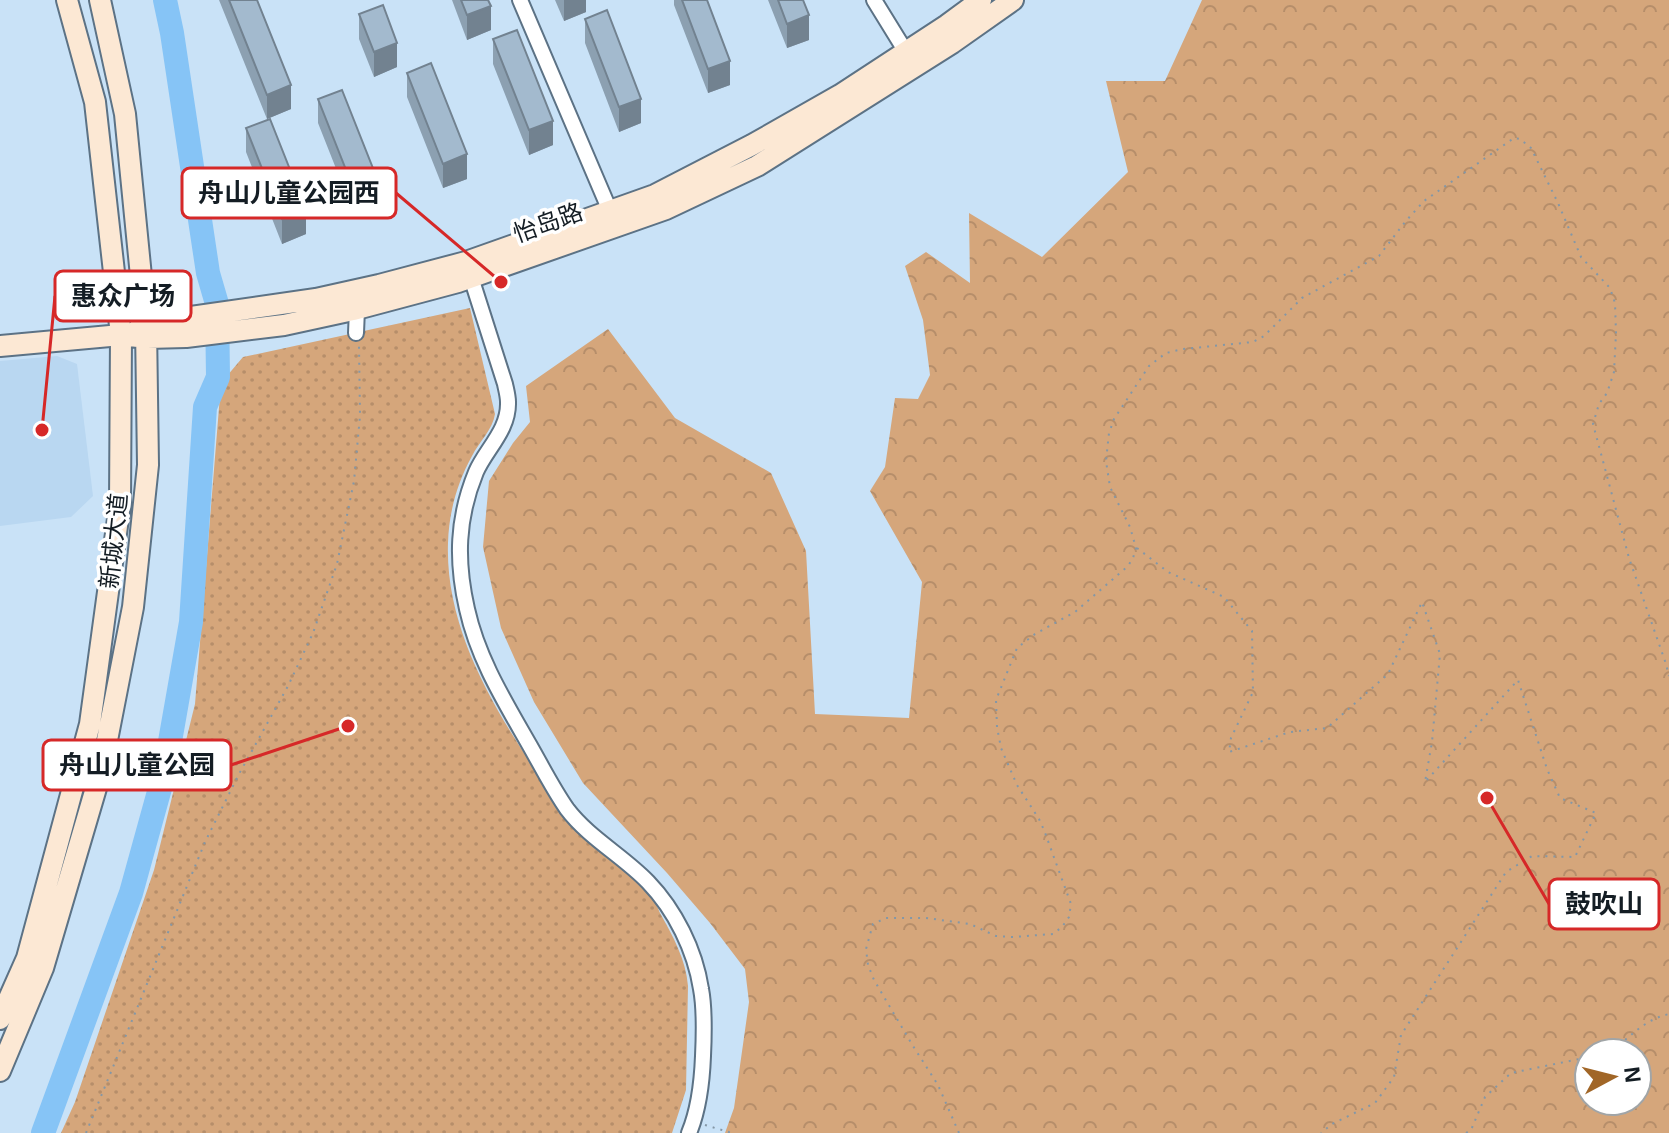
<svg xmlns="http://www.w3.org/2000/svg" width="1669" height="1133" font-family="Helvetica,'Noto Sans SC',sans-serif">
	<style>
		.built { fill: #b9d7f1 }
		.forest { fill: url(#forest-crowns); fill-rule: evenodd }
		.park { fill: url(#park-dots) }
		.lines { fill: none; stroke-linecap: round; stroke-linejoin: round }
		.river { stroke: #86c4f6; stroke-width: 24 }
		.street-casing { stroke: #5c7285; stroke-width: 18 }
		.secondary-casing { stroke: #5c7285; stroke-width: 24 }
		.path { stroke: #8497a6; stroke-width: 2; stroke-dasharray: 2 6; stroke-linecap: butt }
		.street { stroke: #fff; stroke-width: 14 }
		.secondary { stroke: #fce8d4; stroke-width: 20 }
		.wall { fill: #8ca0b1 }
		.shaded-wall { fill: #728290 }
		.building { fill: #a3bace; stroke: #728290; stroke-width: 2 }
		.labels { text-anchor: middle; stroke-width: 7; stroke-linejoin: round; paint-order: stroke }
		.street-label { font-size: 24px; fill: #141d24; stroke: #fff }
		.leader { fill: none; stroke: #d62828; stroke-width: 3 }
		.callout-dot { fill: #d62828; stroke: #fff; stroke-width: 3 }
		.callout { fill: #fff; stroke: #d62828; stroke-width: 3 }
		.callout-label { font-size: 26px; text-anchor: middle; font-weight: bold; fill: #141d24 }
	</style>
	<defs>
		<pattern id="forest-crowns" width="20" height="18" patternUnits="userSpaceOnUse" patternTransform="scale(2)"><rect width="20" height="18" fill="#d5a67b"/><path d="M2 6a3 3 0 1 1 6 0M12 15a3 3 0 1 1 6 0" fill="none" stroke="#b68e6a"/></pattern>
		<pattern id="park-dots" width="8" height="8" patternUnits="userSpaceOnUse" patternTransform="scale(2)"><rect width="8" height="8" fill="#d5a67b"/><path d="M2 2h.1M6 6h.1" fill="none" stroke="#b68e6a" stroke-width="1.8" stroke-linecap="round"/></pattern>
	</defs>
	<rect width="100%" height="100%" fill="#c9e2f7"/>
	<!-- built -->
	<path class="built" d="M57,356L77,364L93,496L71,517L0,526V361Z"/>
	<!-- forest -->
	<path class="forest" d="M1202,0H1669V1133H725L734,1108L749,1002L745,969L710,923L667,873L583,783L534,702L501,628L483,547L489,481L513,443L530,422L526,386L608,329L675,418L771,473L806,551L815,714L909,718L922,582L870,491L885,467L895,398L918,399L930,375L923,320L905,266L926,252L970,283L969,213L1042,257L1128,172L1106,81H1165ZM1589,1053H1637V1101H1589Z"/>
	<!-- park -->
	<path class="park" d="M470,308L495,414C493,429 479,442 472,456C457,483 449,512 448,543C445,629 494,709 540,777C552,796 564,816 579,832C594,848 613,861 630,876C636,881 643,886 648,892C653,898 657,906 660,913C673,936 686,960 688,986L686,1090L672,1133H61L75,1102L154,870L195,704L221,383L243,357Z"/>
	<g class="lines">
		<!-- river -->
		<path class="river" d="M43,1133L131,893L165,770L191,622L205,407L218,377L217,304L208,273L172,33L165,0"/>
		<!-- street casing -->
		<g class="street-casing">
			<path id="street" d="M520,0L610,211
				M874,0L906,52
				M469,271L505,384C506,389 508,396 508,402C509,430 486,449 476,472C457,518 456,561 467,609C478,659 505,702 530,746C542,767 553,789 567,809C589,838 623,856 648,882C675,910 695,950 701,989C705,1010 704,1035 703,1056C702,1082 699,1109 689,1133
				M356,333L357,309"/>
		</g>
		<!-- secondary casing -->
		<g class="secondary-casing">
			<path id="secondary" d="M138,329L184,318L316,299L379,285L466,262L655,195L752,145L840,95L947,25L981,0
				M0,346L121,335L147,338L186,337L284,325L353,310L458,282L666,209L757,166L952,43L1013,0
				M0,1019L27,958L90,724L120,504L121,335L95,102L67,0
				M0,1071L43,968L101,771L133,607L148,465L146,327L125,114L100,0"/>
		</g>
		<!-- path -->
		<path class="path" d="M1137,548L1168,572L1224,597L1252,631L1253,692L1231,738L1229,752L1290,732L1327,728L1388,674L1422,602L1440,654L1432,742L1425,782L1518,680L1547,769L1560,798L1596,813L1575,857L1532,856L1506,872L1401,1035L1394,1077L1375,1103L1332,1124L1321,1133
			M1605,1053C1630,1041 1639,1021 1669,1014
			M705,1125L732,1133
			M86,1133L205,842L239,774L288,686L313,633L337,564L354,481L360,416L359,346
			M959,1133L938,1085L913,1046L874,980L868,965L866,949L873,924L886,918H926L970,924L996,936L1013,937L1053,934L1062,927L1069,917L1071,904L1044,830L1039,819L1017,785L1001,748L997,727L996,700L1017,648L1035,634L1075,612L1128,566L1133,558L1136,548L1130,527L1110,487L1106,461L1109,433L1114,419L1149,366L1166,353L1183,349L1253,342L1264,336L1302,298L1379,256L1405,222L1424,201L1514,138L1520,139L1531,148L1558,203L1581,257L1610,288L1615,303L1616,333L1614,372L1607,393L1599,404L1593,424L1629,558L1666,664L1669,676
			M1466,1133L1471,1130L1485,1097L1511,1073L1589,1057"/>
		<!-- street -->
		<use href="#street" class="street"/>
		<!-- secondary -->
		<use href="#secondary" class="secondary"/>
	</g>
	<!-- wall -->
	<path class="wall" d="M219,0H257L291,109L267,119Z
		M452,0H488L491,30L467,40Z
		M555,0H586V12L564,21Z
		M674,0H707L730,85L708,93L674,5Z
		M768,0H803L809,40L787,48Z
		M359,14L397,67L374,77L359,39Z
		M585,19L641,123L619,132L585,43Z
		M493,39L553,145L529,155L493,64Z
		M407,73L467,179L443,188L407,97Z
		M318,99L378,205L354,214L318,123Z
		M246,128L306,234L282,244L246,152Z"/>
	<!-- shaded-wall -->
	<path class="shaded-wall" d="M564,0H586V12L564,21Z
		M491,6V30L467,40V15Z
		M809,15V40L787,48V24Z
		M397,43V67L374,77V52Z
		M730,61V85L708,93V69Z
		M291,85V109L267,119V95Z
		M641,99V123L619,132V107Z
		M553,121V145L529,155V130Z
		M467,154V179L443,188V164Z
		M378,181V205L354,214V190Z
		M306,210V234L282,244V219Z"/>
	<!-- building -->
	<path class="building" d="M229,0H257L291,85L267,95Z
		M461,0H488L491,6L467,15Z
		M682,0H707L730,61L708,69Z
		M778,0H803L809,15L787,24Z
		M383,5L397,43L374,52L359,14Z
		M607,10L641,99L619,107L585,19Z
		M517,30L553,121L529,130L493,39Z
		M431,63L467,154L443,164L407,73Z
		M342,90L378,181L354,190L318,99Z
		M270,119L306,210L282,219L246,128Z"/>
	<g class="labels">
		<!-- street labels -->
		<g class="street-label">
			<text transform="translate(548 223) rotate(-20)" y="8">怡岛路</text>
			<text transform="translate(114 541) rotate(-84)" y="8">新城大道</text>
		</g>
	</g>
	<!-- callouts -->
	<path class="leader" d="M501 282L396 193M42 430L55 296M348 726L231 765M1487 798L1549 904"/>
	<g class="callout-dot">
		<circle cx="501" cy="282" r="8"/>
		<circle cx="42" cy="430" r="8"/>
		<circle cx="348" cy="726" r="8"/>
		<circle cx="1487" cy="798" r="8"/>
	</g>
	<g class="callout">
		<rect x="182" y="168" width="214" height="50" rx="8"/>
		<rect x="55" y="271" width="136" height="50" rx="8"/>
		<rect x="43" y="740" width="188" height="50" rx="8"/>
		<rect x="1549" y="879" width="110" height="50" rx="8"/>
	</g>
	<g class="callout-label">
		<text x="289" y="202">舟山儿童公园西</text>
		<text x="123" y="305">惠众广场</text>
		<text x="137" y="774">舟山儿童公园</text>
		<text x="1604" y="913">鼓吹山</text>
	</g>
	<!-- north arrow -->
	<g transform="translate(1613 1077) rotate(83)"><circle r="38" fill="#ffffff" stroke="#a1a5a7" stroke-width="2"/>
	<path d="M0-6L14 30L0 20L-14 30Z" fill="#a16627"/>
	<text y="-12" font-size="22" font-weight="bold" text-anchor="middle" fill="#141d24">N</text>
	</g>
</svg>
